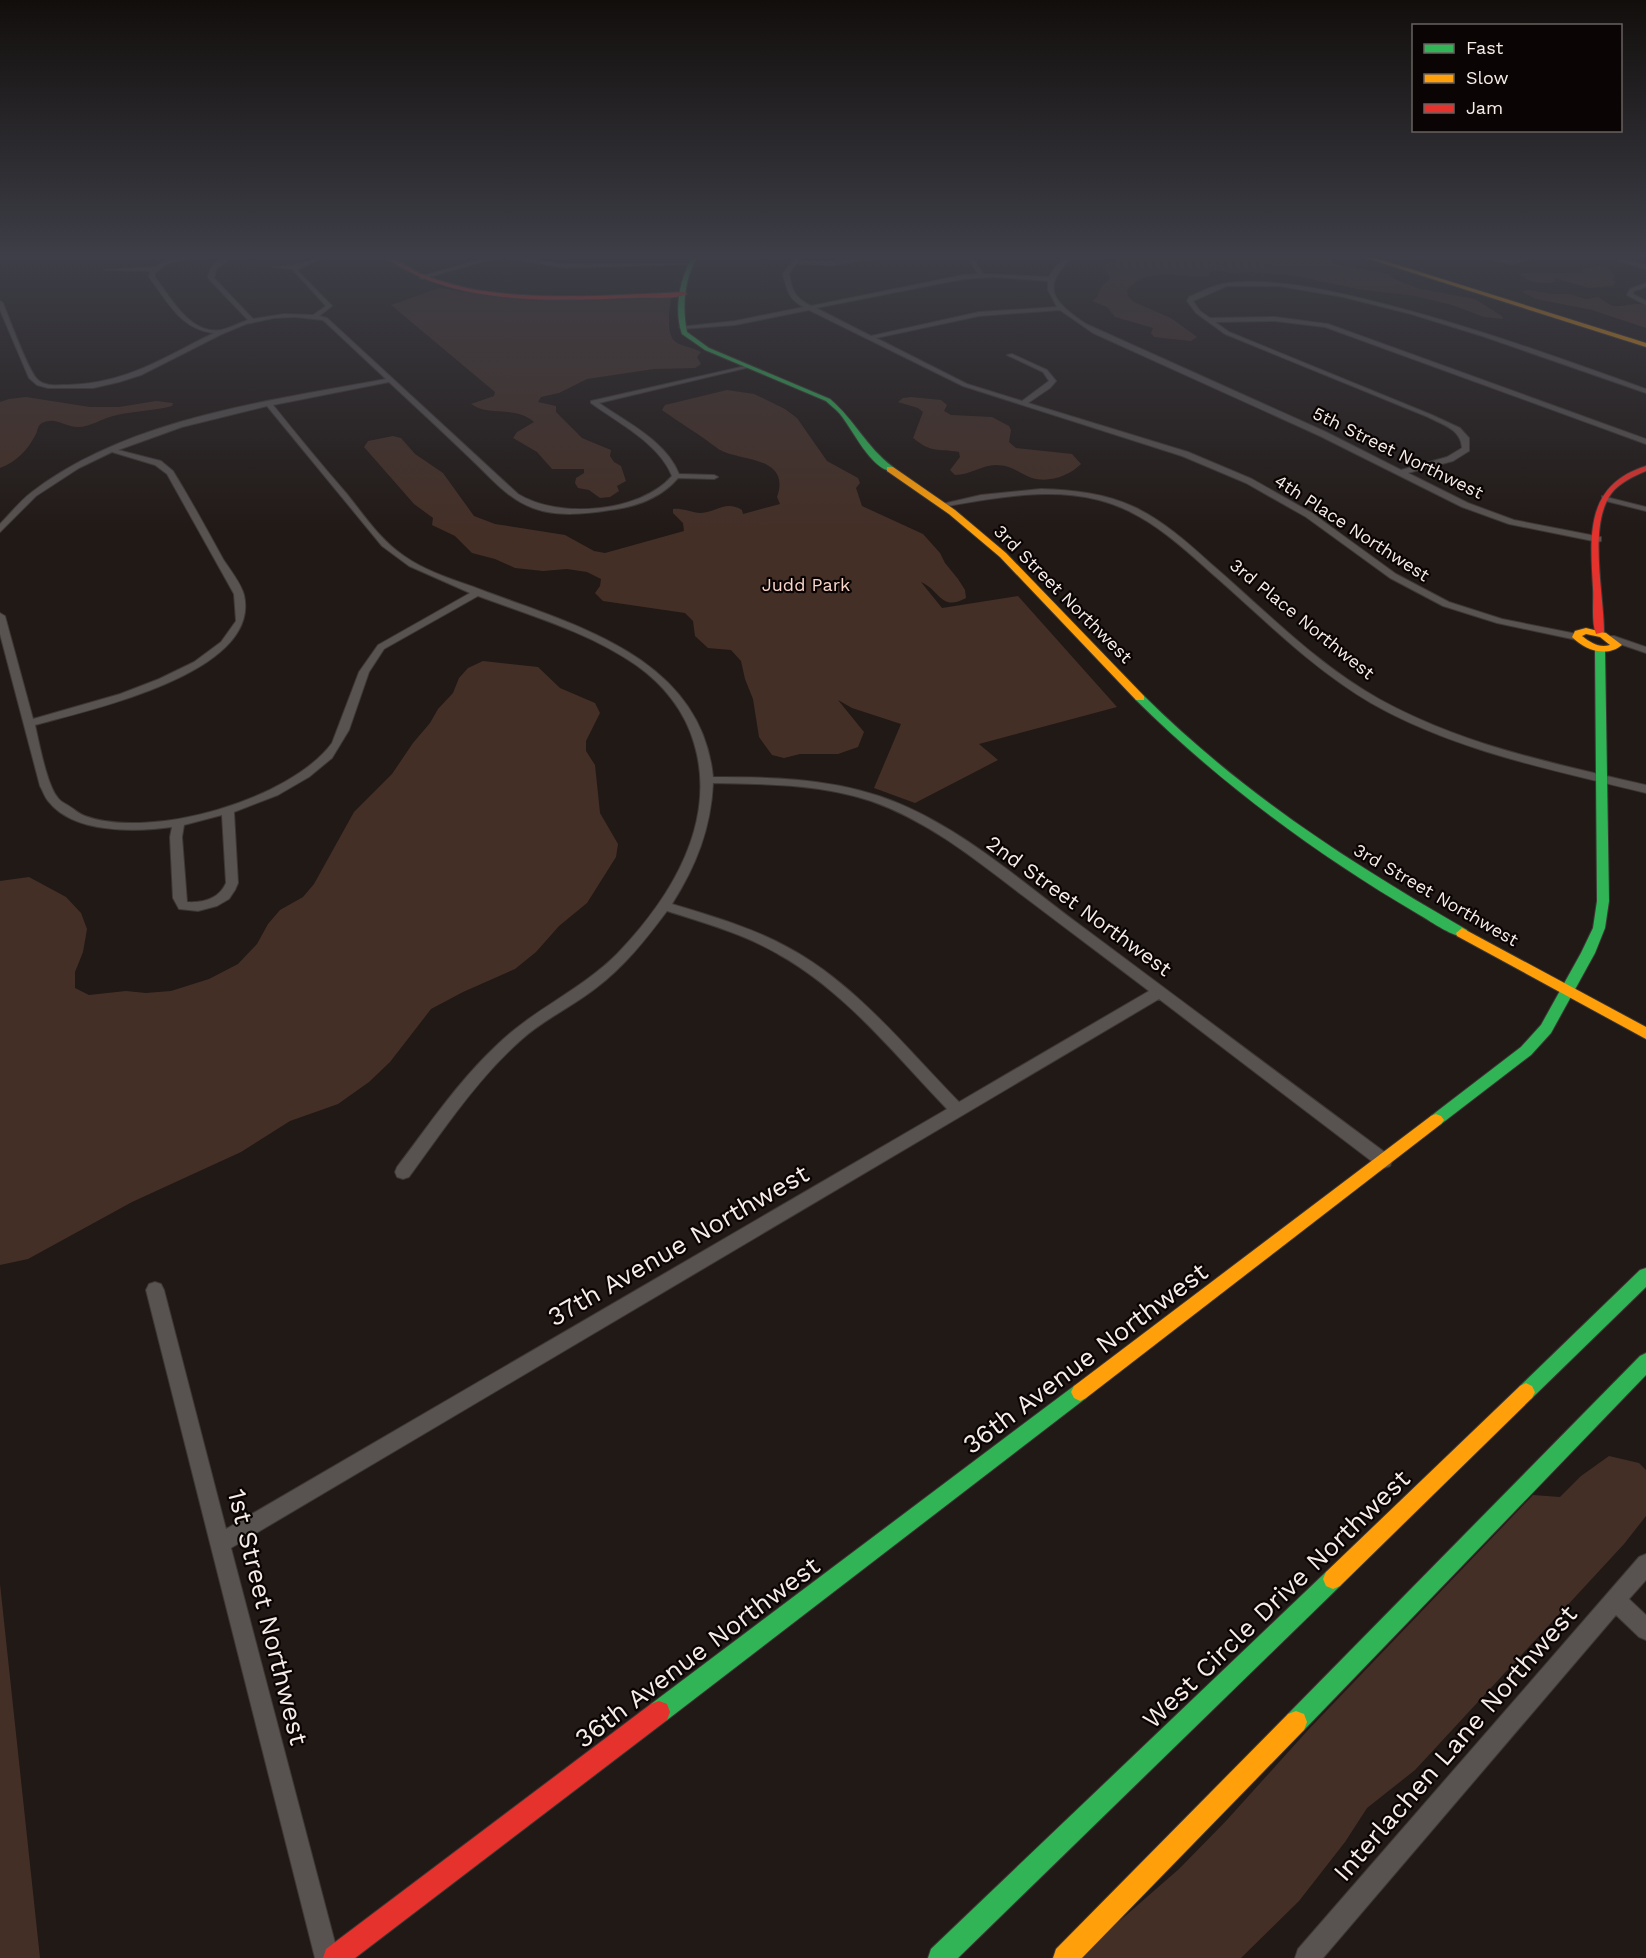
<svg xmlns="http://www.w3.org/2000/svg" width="1646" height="1958" font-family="'Work Sans',sans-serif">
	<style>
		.green { fill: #442f26 }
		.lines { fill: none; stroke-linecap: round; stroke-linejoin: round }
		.street-casing { stroke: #3d3734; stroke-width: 2 }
		.fast-casing { stroke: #3d3734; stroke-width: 2 }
		.slow-casing { stroke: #3d3734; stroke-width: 2 }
		.jam-casing { stroke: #3d3734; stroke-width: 2 }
		.street { fill: #585250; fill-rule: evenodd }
		.fast { fill: #30b455; fill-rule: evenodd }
		.slow { fill: #ff9f0a; fill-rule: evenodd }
		.jam { fill: #e5322d; fill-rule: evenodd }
		.labels { text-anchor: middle; stroke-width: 4.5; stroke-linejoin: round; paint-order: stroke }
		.far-street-label { font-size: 18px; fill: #f6ece8; stroke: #0a0504 }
		.far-park-label { font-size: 18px; fill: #f8d5c8; stroke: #0a0504 }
		.street-label { font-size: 21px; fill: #f6ece8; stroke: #0a0504 }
		.near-street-label { font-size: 26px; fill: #f6ece8; stroke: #0a0504 }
	</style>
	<rect width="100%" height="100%" fill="#211916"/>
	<!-- green -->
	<path class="green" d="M1125,258H1326L1334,264L1389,274L1396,280L1420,289L1475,299L1502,316L1503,319L1484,317L1452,305L1415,296L1357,289L1297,276L1252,272L1234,273L1214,270L1209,273V276C1184,279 1144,265 1127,291L1128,296L1134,302L1171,318L1197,337L1191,341L1154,337L1151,333L1153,328L1115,317L1107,307L1092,301L1097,297L1101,287L1110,279L1104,265Z
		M1599,266L1607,268L1616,277L1612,279L1615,282L1613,286L1589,288L1555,278L1554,282C1541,284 1530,283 1520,275L1521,273H1584L1582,270Z
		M439,288C517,302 593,300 671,298C670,310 664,338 679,344C686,347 694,348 701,352L697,357L701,364L695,368L654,369L587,379L559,393L541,397L538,402L556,406V412L582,438L611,450L610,456L614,462L621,466L626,481L617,486L619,491L610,497L600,498L589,490L578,488L575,483L576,478L584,473V469H552L537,452L513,438L517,432L534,422C515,405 489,417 471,404L494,396L495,392L391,305Z
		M1527,290L1552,294H1570L1586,299L1598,297C1604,300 1608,305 1615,306C1626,307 1632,302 1646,305V328L1592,310L1536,299L1522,292Z
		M727,390L754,394L785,409L797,418L827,461L858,478L860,483L856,488L862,506L923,534L940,553L945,563L958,579L965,590L966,598C941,612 940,590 921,582L942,608L1018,596L1117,707L979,744L998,760L915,803L874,788L901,724L852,708L838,700L864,732L858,747L838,754H800L784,758L772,755L759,737L753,699L745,679L741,661L731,650L708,648L695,636L693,621L685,613L603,601L595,593L600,586L601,579L587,572L567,569L543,571L515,568L495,559L472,553L455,536L432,525L433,518L414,504L364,447L368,441L393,436L401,438L415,454L443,473L474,516L495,524L565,535L594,551L605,553L684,531L683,523L673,513V509C684,508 691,513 701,513C717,512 726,500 742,510L743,514L780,504L777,497C792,454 735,462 717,448C699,434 680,423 662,410L665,405Z
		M26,397L90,407H119L156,401L173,403L172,406C153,411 132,411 113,416C101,419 90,427 78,427C65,427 55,416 42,423C37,426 38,430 36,434C28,450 16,462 0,468V402L9,399Z
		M911,397L941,400L947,405L944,411L951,415L992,417L1009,426L1011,430L1009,442L1016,448L1072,454L1081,464C1069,476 1049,483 1032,478C1019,473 1011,465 996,465C982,465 970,475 955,475L950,470L960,457L959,452C937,448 933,454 913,438L923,412L918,408L898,402L903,398Z
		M483,661L538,667L560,688L595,703L600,713L586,741V751L595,765L600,813L618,844L616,857L587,903L559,926L536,952L515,969L463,992L431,1009L390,1062L369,1082L338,1104L290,1121L241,1152L132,1202L28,1259L0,1265V881L29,877L66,897L81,913L87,929L83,952L75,972V988L89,995L126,991L146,993L171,991L209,979L238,964L257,944L268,924L280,910L303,897L314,884L354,812L392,774L413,743L430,723L438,709L453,693L459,678L468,668Z
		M1609,1456L1639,1463L1646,1470V1516L1624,1544L1415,1770L1367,1808L1345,1842L1299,1901L1241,1958H1077L1179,1869L1226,1821L1308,1730L1533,1495L1560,1497L1581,1476Z
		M0,1584L40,1958H0Z"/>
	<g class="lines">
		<!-- street casing -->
		<g class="street-casing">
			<path id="street" d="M176,258H186L167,264L155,273V277C171,298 190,335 221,330C230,328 239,323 248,320L208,278C209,265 219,258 231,258L216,269L214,278L253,319L284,314L313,315L326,306L292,269L273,267L295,265L321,258L297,270L332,306L319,316L327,318L518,494C558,519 640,513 672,476C659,443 618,423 591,403V401L750,365V367L599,403C626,422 666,441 679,474L714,475L718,477L714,479L678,478C661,498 635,507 610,510C585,514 557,517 533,508C509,500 490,477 472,460C445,434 417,408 389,382L273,405C297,435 321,464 346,493C364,515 380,540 404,556C424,570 448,578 471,586C566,623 701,653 713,777C768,777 825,778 879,796C956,822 1020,881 1084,928C1186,1004 1287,1080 1390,1156L1392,1161L1390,1166L1384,1168L1378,1166L1159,999L231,1548L339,1958H315L146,1290L149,1284L155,1282L161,1284L164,1290L226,1529L947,1109C895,1055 845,991 778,954C744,934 705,923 667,911C646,939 624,967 596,988C572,1007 544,1019 521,1040C477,1079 444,1129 409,1177L403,1179L397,1177L395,1172L397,1167C429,1125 459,1080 498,1044C534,1009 581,990 617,954C671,898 718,822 694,743C685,711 663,684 636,665C588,632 532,616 478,596L384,649L369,672L349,730L332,758L309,777L278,795L234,812L238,883L235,890L229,899L217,906L198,911L179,909L173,898L170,837L172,827C136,832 75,834 49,802C45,798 43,791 40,786L0,634V613L5,616L33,719L120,694L159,679L194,662L221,642L236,621L234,594L167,474L155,465L112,452L79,468L36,496L0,532V524C10,514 20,501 32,492C129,418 269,401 386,379L323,320L295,317L274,318L246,324L222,334L141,375L119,382L93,388H48L37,385L29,378L0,310V301L3,303C9,318 28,370 37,379C44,387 58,385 68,385C128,383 162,358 214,333C181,330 168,302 149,277L150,271L105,270L155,267L163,262ZM267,406L382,546L409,566L470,593L378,645L359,672L332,743C290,800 150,840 85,816C79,814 74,809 69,806C66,804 61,802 58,798C47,786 39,742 35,725C88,710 262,673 244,595C241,583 230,570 223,559C207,530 191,500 173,471L161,461L118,450L182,427ZM713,783C766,784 821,784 871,801C928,821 975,859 1022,895C1064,927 1107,959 1149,991L959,1102C906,1048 855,983 787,947C751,927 711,916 672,904C696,866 711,828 713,783ZM222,815L226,883C219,899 203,903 187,902L182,837L184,825Z
				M486,258H496L422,279L419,277Z
				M509,258H524L563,264H693L563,268Z
				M795,258H800L799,261H833L875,258L833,265L796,264L789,274C792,291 795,298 811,306L963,275L978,274L968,258H973L983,274L1049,277C1054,268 1061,258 1072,258C1039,288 1054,302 1086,324L1326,432L1401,470L1447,457L1462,448C1461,429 1443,425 1428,417L1225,334L1196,313L1187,301L1189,297C1201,292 1215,284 1228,283C1277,278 1329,290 1376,302C1468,325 1557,357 1646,389V393L1482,336L1411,314L1343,297L1279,286H1227L1193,301L1200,311L1210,318L1275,317L1328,324L1646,439V444L1325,327L1275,321L1215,322L1229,332L1432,415L1460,428L1469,438V451L1453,461L1408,473L1468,503L1514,520L1601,537V541L1598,542L1509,524L1462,507L1320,436L1093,333L1060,310L979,316L876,338L967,384L1022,401L1049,381L1043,372L1007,355L1012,354L1047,370L1056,381L1050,388L1028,403L1188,452L1252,479L1312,513L1396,574L1449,602L1502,619L1577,634L1582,637L1577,640L1497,623L1443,606L1390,578L1306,517L1246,483L1182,456L963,386L809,310L735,325L682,329L679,327L735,321L804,307C789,300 787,290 783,274ZM995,277L1048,281V290L1057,307L979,312L871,336L816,308L963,279Z
				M1481,258L1513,260L1532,258L1513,264Z
				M1621,258L1646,265V269L1619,261Z
				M1646,283V287L1634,291L1633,294L1646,301V305L1627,295L1630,289Z
				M1041,489C1073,490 1105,493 1134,507C1162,520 1187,542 1210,563C1265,610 1316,664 1379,699C1462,745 1555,764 1646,785V793C1553,770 1455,751 1371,703C1313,669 1266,621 1216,577C1181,546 1146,512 1099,500C1047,487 994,498 942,507L938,505L981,495Z
				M1602,496L1646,507V511L1602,500Z
				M1608,636H1614L1646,647V653L1608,640Z
				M1646,1554V1580L1629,1599L1646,1615V1640L1639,1637L1616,1615L1323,1958H1295L1298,1949L1639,1557Z"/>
		</g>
		<!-- fast casing -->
		<g class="fast-casing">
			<path id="fast" d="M692,258H697C684,279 682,308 687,332L709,348L830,399C855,420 866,447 893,467V471C872,472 852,428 840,414C836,409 830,405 826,401L705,350L682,334C674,311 679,279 692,258Z
				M1600,647L1605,650L1609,901L1605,928L1595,953L1551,1033L1531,1055L1441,1124L1436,1126L1431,1124L1428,1120L1431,1116L1521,1047L1541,1025L1581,953L1593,928L1597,901L1595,650Z
				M1140,695L1144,696C1242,793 1347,861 1467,930L1468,933L1467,936C1456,940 1429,920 1418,914C1316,854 1221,784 1136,700L1135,698Z
				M1646,1268V1287L1532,1398L1526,1401L1520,1398L1517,1392L1520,1386L1640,1270Z
				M1646,1353V1375L1304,1730L1296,1733L1288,1730L1285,1722L1288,1714L1640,1356Z
				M1080,1383L1086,1386L1089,1392L1086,1398L667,1720L659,1723L651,1720L648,1712L651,1704L1074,1386Z
				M1333,1569L1340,1572L1343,1579L1340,1586L958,1958H928L931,1949L1326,1572Z"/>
		</g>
		<!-- slow casing -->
		<g class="slow-casing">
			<path id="slow" d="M1375,258L1646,343V347L1366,258Z
				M887,467H893L955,510L1006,553L1144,696V700H1136L1000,557L949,514L887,471Z
				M1586,628L1606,633L1622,645C1606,658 1585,650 1572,637L1575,631ZM1586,634L1600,637L1610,645C1599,648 1591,643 1582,636Z
				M1462,928L1646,1027V1039L1457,936L1456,933Z
				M1436,1114L1441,1116L1444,1120L1441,1124L1086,1398L1080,1401L1074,1398L1071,1392L1074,1386L1431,1116Z
				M1526,1383L1532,1386L1535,1392L1532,1398L1340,1586L1333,1589L1326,1586L1323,1579L1326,1572L1520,1386Z
				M1296,1711L1304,1714L1307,1722L1304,1730L1082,1958H1053L1056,1949L1288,1714Z"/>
		</g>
		<!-- jam casing -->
		<g class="jam-casing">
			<path id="jam" d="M386,258C398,258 408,268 419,273C437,281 457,286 476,290C545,301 615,295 684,292L687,294C673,300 648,297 632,298C551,301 456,306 386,258Z
				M1646,466V471C1634,476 1619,483 1611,494C1588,526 1604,594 1604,632L1596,634C1591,621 1594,602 1593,588C1590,535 1585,485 1646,466Z
				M659,1701L667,1704L670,1712L667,1720L355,1958H323L326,1949L651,1704Z"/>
		</g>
		<!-- street -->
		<use href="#street" class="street"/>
		<!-- fast -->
		<use href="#fast" class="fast"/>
		<!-- slow -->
		<use href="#slow" class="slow"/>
		<!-- jam -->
		<use href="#jam" class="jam"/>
	</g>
	<!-- sky -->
	<linearGradient id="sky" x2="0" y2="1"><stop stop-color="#120e0c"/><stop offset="0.48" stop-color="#3d3e47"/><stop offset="1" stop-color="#3d3e47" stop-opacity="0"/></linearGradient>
	<rect width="1646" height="533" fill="url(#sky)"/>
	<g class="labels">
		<!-- far-street labels -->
		<g class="far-street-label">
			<text transform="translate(1398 453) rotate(26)" y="6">5th Street Northwest</text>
			<text transform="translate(1352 528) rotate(33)" y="6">4th Place Northwest</text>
			<text transform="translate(1063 594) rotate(45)" y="6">3rd Street Northwest</text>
			<text transform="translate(1302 619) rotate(39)" y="6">3rd Place Northwest</text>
			<text transform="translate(1436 895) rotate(30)" y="6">3rd Street Northwest</text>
		</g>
		<!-- far-park labels -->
		<g class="far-park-label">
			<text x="806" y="591">Judd Park</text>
		</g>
		<!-- street labels -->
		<g class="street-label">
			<text transform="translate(1079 906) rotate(36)" y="7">2nd Street Northwest</text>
		</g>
		<!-- near-street labels -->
		<g class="near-street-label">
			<text transform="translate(678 1245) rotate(-30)" y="9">37th Avenue Northwest</text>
			<text transform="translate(1085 1358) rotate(-37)" y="9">36th Avenue Northwest</text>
			<text transform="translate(1276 1599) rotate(-44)" y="9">West Circle Drive Northwest</text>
			<text transform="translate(268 1617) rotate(76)" y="9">1st Street Northwest</text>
			<text transform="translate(697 1652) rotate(-37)" y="9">36th Avenue Northwest</text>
			<text transform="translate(1455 1743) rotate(-49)" y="9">Interlachen Lane Northwest</text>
		</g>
	</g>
	<!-- legend -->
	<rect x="1412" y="24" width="210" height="108" fill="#0a0504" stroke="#68615f" stroke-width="1.5"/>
	<rect x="1424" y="44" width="30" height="9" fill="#30b455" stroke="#68615f" stroke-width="1.5"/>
	<text x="1466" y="54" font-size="18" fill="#f6ece8">Fast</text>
	<rect x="1424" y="74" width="30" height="9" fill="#ff9f0a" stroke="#68615f" stroke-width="1.5"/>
	<text x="1466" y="84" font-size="18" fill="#f6ece8">Slow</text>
	<rect x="1424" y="104" width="30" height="9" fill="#e5322d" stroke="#68615f" stroke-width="1.5"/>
	<text x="1466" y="114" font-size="18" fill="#f6ece8">Jam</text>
</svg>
